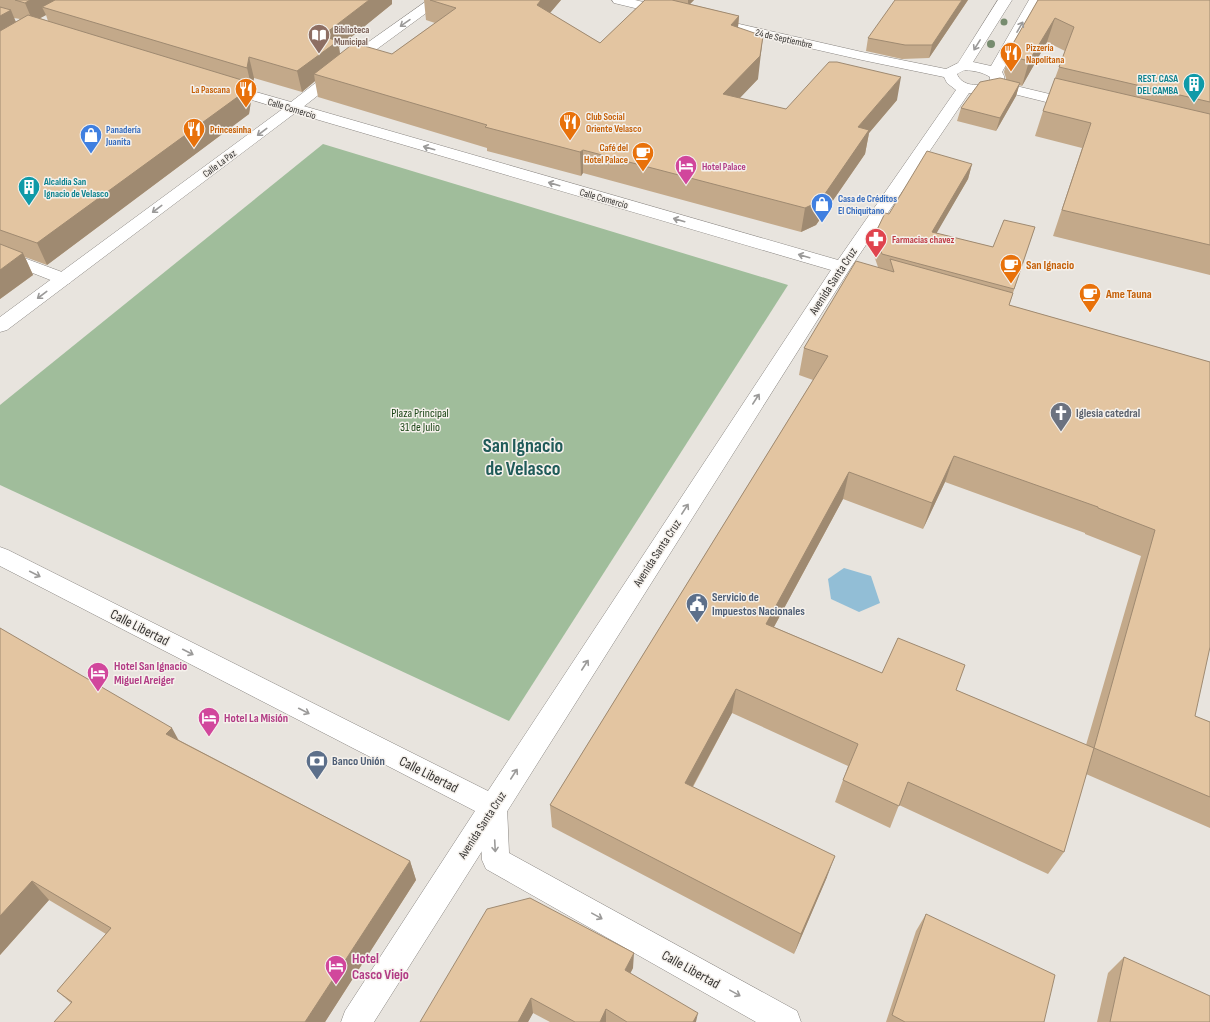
<svg xmlns="http://www.w3.org/2000/svg" width="1210" height="1022" font-family="'Sofia Sans Condensed',sans-serif">
	<style>
		.green { fill: #a0bd9b }
		.water { fill: #92bed6 }
		.lines { fill: none; stroke-linecap: round; stroke-linejoin: round }
		.minor-casing { stroke: #8a8682; stroke-width: 1 }
		.secondary-casing { stroke: #8a8682; stroke-width: 1 }
		.minor { fill: #fff; fill-rule: evenodd }
		.secondary { fill: #fff; fill-rule: evenodd }
		.tree { fill: #778c6f }
		.wall { fill: #c3a98a; fill-rule: evenodd }
		.shaded-wall { fill: #9f8a71 }
		.building { fill: #e3c5a1; stroke: #9f8a71; fill-rule: evenodd }
		.oneway { stroke: #9b9a99 }
		.labels { text-anchor: middle; stroke-width: 3; stroke-linejoin: round; paint-order: stroke }
		.far-education-label { font-size: 10px; font-weight: bold; fill: #785e54; stroke: #f5f1ec; text-anchor: start }
		.far-street-label { font-size: 10px; fill: #373533; stroke: #f5f1ec }
		.far-food-label { font-size: 10px; font-weight: bold; fill: #c56008; stroke: #f5f1ec; text-anchor: start }
		.far-culture-label { font-size: 10px; font-weight: bold; fill: #0d838f; stroke: #f5f1ec; text-anchor: end }
		.far-shop-label { font-size: 10px; font-weight: bold; fill: #366cbe; stroke: #f5f1ec; text-anchor: start }
		.far-hotel-label { font-size: 10px; font-weight: bold; fill: #b23c85; stroke: #f5f1ec; text-anchor: start }
		.far-health-label { font-size: 10px; font-weight: bold; fill: #be3a42; stroke: #f5f1ec; text-anchor: start }
		.food-label { font-size: 12px; font-weight: bold; fill: #c56008; stroke: #f5f1ec; text-anchor: start }
		.street-label { font-size: 12px; fill: #373533; stroke: #f5f1ec }
		.park-label { font-size: 12px; fill: #1a4415; stroke: #f5f1ec }
		.worship-label { font-size: 12px; font-weight: bold; fill: #5b616d; stroke: #f5f1ec; text-anchor: start }
		.service-label { font-size: 12px; font-weight: bold; fill: #4e5e75; stroke: #f5f1ec; text-anchor: start }
		.hotel-label { font-size: 12px; font-weight: bold; fill: #b23c85; stroke: #f5f1ec; text-anchor: start }
		.near-street-label { font-size: 14px; fill: #373533; stroke: #f5f1ec }
		.near-hotel-label { font-size: 14px; font-weight: bold; fill: #b23c85; stroke: #f5f1ec; text-anchor: start }
		.town-label { font-size: 20px; font-weight: bold; fill: #205b59; stroke: #f5f1ec }
	</style>
	<rect width="100%" height="100%" fill="#e8e4de"/>
	<!-- green -->
	<path class="green" d="M323,144L788,285L509,721L0,485V405Z"/>
	<!-- water -->
	<path class="water" d="M844,568L871,576L880,603L859,612L831,599L828,579Z"/>
	<g class="lines">
		<!-- minor casing -->
		<g class="minor-casing">
			<path id="minor" d="M428,0H444L377,49L298,111L293,113L288,111L216,89L214,86L216,83L221,82L291,102L367,43Z
				M995,81L1083,102L1086,105L1083,108L1078,110L990,88L988,85L990,82Z
				M0,249L70,275L73,279L70,283L64,285L58,283L0,260Z
				M493,794L503,798L507,807L509,853L797,1011L801,1022H756L486,869L482,860L479,807L483,798Z"/>
		</g>
		<!-- secondary casing -->
		<g class="secondary-casing">
			<path id="secondary" d="M612,0H635L673,9L675,12L673,15L668,16L614,3Z
				M998,0H1012L973,62L991,66L1029,0H1043L1002,72L1004,76V83C997,94 981,95 969,93L851,267L374,1022H341L345,1011L475,811L0,566V547L8,550L488,791L831,270L295,113L7,330L0,332V317L288,105L293,103L838,260L956,90L947,83L944,77L862,60L713,26L708,25L706,22L708,19L713,18L862,52L946,69L958,63ZM965,70C975,71 982,72 990,77V81C980,88 961,86 957,74Z"/>
		</g>
		<!-- minor -->
		<use href="#minor" class="minor"/>
		<!-- secondary -->
		<use href="#secondary" class="secondary"/>
	</g>
	<!-- trees -->
	<g class="tree">
		<circle cx="1004" cy="22" r="3.5"/>
		<circle cx="991" cy="44" r="4"/>
	</g>
	<!-- wall -->
	<path class="wall" d="M0,0H392V4L339,47L340,54H392L435,23L426,20L424,0H561L550,13L600,43L645,0H694L690,4L739,16L738,27L758,79L739,98L786,109L897,100L869,133L865,154L816,225L801,232L583,173L581,176L487,151V148L318,97L315,81L302,92L254,78L252,89L247,87L251,101L249,114L47,265L25,257L33,275L0,299ZM46,15L48,21L40,18ZM14,18L20,19L16,22Z
		M968,0L929,58L902,59L866,51L868,38Z
		M1038,0H1210V275L1053,236L1082,148L1035,136L1043,111L1065,51L1047,42L1022,86L1019,85L1016,96L996,131L957,121L961,108L1006,80V78L1004,72L1011,47Z
		M972,164L968,179L936,233L993,247L1035,227L1009,305L1210,362L1195,716L1210,722V828L1086,774L1064,852L1048,874L899,805L890,828L835,802L843,780L848,766L732,713L693,787L827,877L794,954L552,827L550,805L813,380L799,375L804,348L878,267L872,250L875,234L889,214ZM945,482L1085,533V534L1141,556L1086,745L956,690L882,673L774,627L843,499L923,529Z
		M0,628L179,740L410,861L416,880L325,1022H54L71,1003L57,991L106,934L49,900L0,955Z
		M926,914L1044,1022H886L916,931Z
		M1124,957L1210,1022H1097L1108,973Z
		M633,968L630,973L696,1022H550L533,1013L528,1022H420Z"/>
	<!-- shaded-wall -->
	<path class="shaded-wall" d="M30,0H72L42,7L46,15L33,22L25,3Z
		M369,0H392V4L339,47L341,61L314,74L315,81L302,92L297,71L322,36Z
		M541,0H561L538,27L537,5Z
		M688,0H694L688,6Z
		M962,0H968L929,58L932,45Z
		M11,10L19,30L0,40V16Z
		M739,16L737,38L731,25Z
		M1055,18L1047,42L1022,86L1029,61Z
		M763,36L758,79L721,118L723,94Z
		M249,57L254,78L252,89L247,68Z
		M901,77L897,100L869,133L865,154L816,225L801,232L805,208L858,127Z
		M245,81L251,101L249,114L47,265L37,243Z
		M1020,83L1016,96L996,131L1000,118Z
		M583,150V173L581,176L580,152Z
		M972,164L968,179L928,248L932,232Z
		M23,253L33,275L0,299V270Z
		M954,456L945,482L923,529L932,503Z
		M849,472L843,499L762,649L766,624Z
		M736,689L732,713L682,806L685,783Z
		M172,728L184,750L166,734Z
		M835,856L827,877L794,954L801,934Z
		M410,861L416,880L325,1022H305Z
		M32,881L49,900L0,955V916Z
		M634,953L633,968L624,986L625,970Z
		M531,998L533,1013L528,1022H518Z
		M606,1009V1022H600Z
		M698,1013L696,1022H693Z"/>
	<!-- building -->
	<path class="building" d="M15,0H30L25,3Z
		M55,0H369L322,36L338,41L297,71L249,57L247,68L42,7Z
		M430,0H541L537,5L600,43L645,0H672L739,16L731,25L763,36L760,56L723,94L786,109L829,62H837L901,77L858,127L869,130L820,201L805,208L583,150L580,152L485,127L487,125L314,74L354,43L392,54L456,8Z
		M895,0H962L932,45H905L868,38Z
		M1038,0H1210V102L1059,67L1074,27L1055,18L1029,61L1013,57V53L1011,47Z
		M0,7L11,10L0,16Z
		M28,15L245,81L243,93L37,243L0,230V31Z
		M1000,78L1020,83L1000,118L961,108L980,82Z
		M1055,78L1210,114V245L1062,210L1091,123L1043,111Z
		M927,151L972,164L932,232L993,247L1004,220L1035,227L1014,289L882,254L875,234L885,213L889,214Z
		M0,244L23,253L0,270Z
		M890,259L1013,293L1009,305L1210,362V647L1195,716L1210,722V797L1094,748L1064,852L908,782L899,806L843,780L858,744L736,689L685,783L835,856L801,934L550,805L828,356L804,348L856,261L894,272ZM954,456L1098,507V508L1155,530L1094,748L956,690L965,665L898,638L882,673L766,624L849,472L932,503Z
		M0,628L172,728L166,734L410,861L305,1022H54L72,1002L57,991L111,928L32,881L0,916Z
		M530,898L634,953L625,970L698,1013L693,1022H627L606,1009L600,1022H575L531,998L518,1022H420L487,909Z
		M926,914L1055,975L1044,1022H905L892,1015Z
		M1124,957L1210,996V1022H1110Z"/>
	<!-- one-way arrows -->
	<defs><path id="oneway-shaft" d="M-6 0H5M1.5-3L5.5 0L1.5 3" fill="none" stroke-width="1.6" stroke-linecap="round" stroke-linejoin="round"/></defs>
	<g class="oneway">
		<use href="#oneway-shaft" transform="translate(405 23) rotate(145)"/>
		<use href="#oneway-shaft" transform="translate(1020 27) rotate(-60)"/>
		<use href="#oneway-shaft" transform="translate(977 45) rotate(122)"/>
		<use href="#oneway-shaft" transform="translate(262 132) rotate(143)"/>
		<use href="#oneway-shaft" transform="translate(429 148) rotate(-164)"/>
		<use href="#oneway-shaft" transform="translate(554 184) rotate(-164)"/>
		<use href="#oneway-shaft" transform="translate(157 209) rotate(143)"/>
		<use href="#oneway-shaft" transform="translate(679 220) rotate(-164)"/>
		<use href="#oneway-shaft" transform="translate(804 256) rotate(-164)"/>
		<use href="#oneway-shaft" transform="translate(42 295) rotate(143)"/>
		<use href="#oneway-shaft" transform="translate(756 399) rotate(-57)"/>
		<use href="#oneway-shaft" transform="translate(685 509) rotate(-57)"/>
		<use href="#oneway-shaft" transform="translate(35 574) rotate(27)"/>
		<use href="#oneway-shaft" transform="translate(188 652) rotate(27)"/>
		<use href="#oneway-shaft" transform="translate(585 665) rotate(-57)"/>
		<use href="#oneway-shaft" transform="translate(304 711) rotate(27)"/>
		<use href="#oneway-shaft" transform="translate(514 774) rotate(-57)"/>
		<use href="#oneway-shaft" transform="translate(495 846) rotate(87)"/>
		<use href="#oneway-shaft" transform="translate(597 916) rotate(29)"/>
		<use href="#oneway-shaft" transform="translate(735 993) rotate(29)"/>
	</g>
	<!-- icons -->
	<defs>
		<g id="library-pin" transform="scale(1.15)"><path d="M0 17L-7.5 6A9.5 9.5 0 1 1 7.5 6Z" fill="#8d6e63" stroke="#f5f1ec"/><path d="M-6-4Q-3-5.5-.7-3.5V5Q-3 3-6 4ZM6-4Q3-5.5 .7-3.5V5Q3 3 6 4Z" fill="#fff"/></g>
		<g id="restaurant-pin" transform="scale(1.15)"><path d="M0 17L-7.5 6A9.5 9.5 0 1 1 7.5 6Z" fill="#e8710a" stroke="#f5f1ec"/><path d="M-5-6h1v4h1v-4h1v4h1v-4h1v5L-1.5 .5V6h-2V.5L-5-1ZM5-6V6H3V1.5H1.5Q1.5-4 5-6Z" fill="#fff"/></g>
		<g id="building-pin" transform="scale(1.15)"><path d="M0 17L-7.5 6A9.5 9.5 0 1 1 7.5 6Z" fill="#0f9aa8" stroke="#f5f1ec"/><path d="M-4-6H4V6H1V3H-1V6H-4ZM-2.5-4.3h1.7v1.8h-1.7ZM.8-4.3h1.7v1.8H.8ZM-2.5-1h1.7V.8h-1.7ZM.8-1h1.7V.8H.8Z" fill="#fff"/></g>
		<g id="shop-pin" transform="scale(1.15)"><path d="M0 17L-7.5 6A9.5 9.5 0 1 1 7.5 6Z" fill="#3f7fe0" stroke="#f5f1ec"/><path d="M-5-2.5h2.3a2.7 3.5 0 0 1 5.4 0H5L5.5 6h-11ZM-1.5-2.5h3a1.5 2.3 0 0 0-3 0Z" fill="#fff"/></g>
		<g id="cafe-pin" transform="scale(1.15)"><path d="M0 17L-7.5 6A9.5 9.5 0 1 1 7.5 6Z" fill="#e8710a" stroke="#f5f1ec"/><path d="M-5.5-4.5H6V0H3Q3 3.5 0 3.5H-2.5Q-5.5 3.5-5.5 0ZM3-3.2v2h1.7v-2ZM-6 4.5H4V6H-6Z" fill="#fff"/></g>
		<g id="hotel-pin" transform="scale(1.15)"><path d="M0 17L-7.5 6A9.5 9.5 0 1 1 7.5 6Z" fill="#d1479c" stroke="#f5f1ec"/><path d="M-6-4.5h1.5V1H6V5H4.5V3h-9V5H-6ZM-4 0a1.8 1.8 0 1 1 3.6 0ZM.5 0V-2.5h3Q6-2.5 6 0Z" fill="#fff"/></g>
		<g id="pharmacy-pin" transform="scale(1.15)"><path d="M0 17L-7.5 6A9.5 9.5 0 1 1 7.5 6Z" fill="#e0444e" stroke="#f5f1ec"/><path d="M-2-6h4v4h4v4h-4v4h-4v-4h-4v-4h4Z" fill="#fff"/></g>
		<g id="church-pin" transform="scale(1.15)"><path d="M0 17L-7.5 6A9.5 9.5 0 1 1 7.5 6Z" fill="#6b7280" stroke="#f5f1ec"/><path d="M-1.2-6h2.4v3.5h3.3v2.4h-3.3V6h-2.4V-.1h-3.3v-2.4h3.3Z" fill="#fff"/></g>
		<g id="civic-pin" transform="scale(1.15)"><path d="M0 17L-7.5 6A9.5 9.5 0 1 1 7.5 6Z" fill="#5c6f8a" stroke="#f5f1ec"/><path d="M-.6-6.5H3V-4.5H.6V-3L4-1V1h2V6H-6V1h2V-1L-.6-3ZM-1.2 2.5V6h2.4V2.5Z" fill="#fff"/></g>
		<g id="bank-pin" transform="scale(1.15)"><path d="M0 17L-7.5 6A9.5 9.5 0 1 1 7.5 6Z" fill="#5c6f8a" stroke="#f5f1ec"/><path d="M-6-4H6V4H-6ZM0-2.3a2.3 2.3 0 1 0 0 4.6a2.3 2.3 0 1 0 0-4.6Z" fill="#fff"/></g>
	</defs>
	<g fill-rule="evenodd">
		<use href="#library-pin" x="319" y="35"/>
		<use href="#restaurant-pin" x="1011" y="53"/>
		<use href="#building-pin" x="1194" y="84"/>
		<use href="#restaurant-pin" x="246" y="89"/>
		<use href="#restaurant-pin" x="570" y="122"/>
		<use href="#restaurant-pin" x="194" y="129"/>
		<use href="#shop-pin" x="91" y="135"/>
		<use href="#cafe-pin" x="643" y="153"/>
		<use href="#hotel-pin" x="686" y="166"/>
		<use href="#building-pin" x="29" y="187"/>
		<use href="#shop-pin" x="822" y="204"/>
		<use href="#pharmacy-pin" x="876" y="239"/>
		<use href="#cafe-pin" x="1011" y="265"/>
		<use href="#cafe-pin" x="1090" y="294"/>
		<use href="#church-pin" x="1061" y="413"/>
		<use href="#civic-pin" x="697" y="604"/>
		<use href="#hotel-pin" x="98" y="673"/>
		<use href="#hotel-pin" x="209" y="718"/>
		<use href="#bank-pin" x="317" y="761"/>
		<use href="#hotel-pin" x="336" y="966"/>
	</g>
	<g class="labels">
		<!-- far-education labels -->
		<g class="far-education-label">
			<text x="334" y="33">Biblioteca<tspan x="334" dy="12">Municipal</tspan></text>
		</g>
		<!-- far-street labels -->
		<g class="far-street-label">
			<text transform="translate(784 38) rotate(13)" y="4">24 de Septiembre</text>
			<text transform="translate(292 108) rotate(17)" y="4">Calle Comercio</text>
			<text transform="translate(219 163) rotate(-37)" y="4">Calle La Paz</text>
			<text transform="translate(604 198) rotate(16)" y="4">Calle Comercio</text>
		</g>
		<!-- far-food labels -->
		<g class="far-food-label">
			<text x="1026" y="51">Pizzería<tspan x="1026" dy="12">Napolitana</tspan></text>
			<text x="230" y="93" text-anchor="end">La Pascana</text>
			<text x="586" y="120">Club Social<tspan x="586" dy="12">Oriente Velasco</tspan></text>
			<text x="210" y="133">Princesinha</text>
			<text x="628" y="151" text-anchor="end">Café del<tspan x="628" dy="12">Hotel Palace</tspan></text>
		</g>
		<!-- far-culture labels -->
		<g class="far-culture-label">
			<text x="1178" y="82">REST. CASA<tspan x="1178" dy="12">DEL CAMBA</tspan></text>
			<text x="44" y="185" text-anchor="start">Alcaldia San<tspan x="44" dy="12">Ignacio de Velasco</tspan></text>
		</g>
		<!-- far-shop labels -->
		<g class="far-shop-label">
			<text x="106" y="133">Panadería<tspan x="106" dy="12">Juanita</tspan></text>
			<text x="838" y="202">Casa de Créditos<tspan x="838" dy="12">El Chiquitano</tspan></text>
		</g>
		<!-- far-hotel labels -->
		<g class="far-hotel-label">
			<text x="702" y="170">Hotel Palace</text>
		</g>
		<!-- far-health labels -->
		<g class="far-health-label">
			<text x="892" y="243">Farmacias chavez</text>
		</g>
		<!-- food labels -->
		<g class="food-label">
			<text x="1026" y="269">San Ignacio</text>
			<text x="1106" y="298">Ame Tauna</text>
		</g>
		<!-- street labels -->
		<g class="street-label">
			<text transform="translate(833 281) rotate(-57)" y="4">Avenida Santa Cruz</text>
			<text transform="translate(657 553) rotate(-57)" y="4">Avenida Santa Cruz</text>
			<text transform="translate(482 825) rotate(-57)" y="4">Avenida Santa Cruz</text>
		</g>
		<!-- park labels -->
		<g class="park-label">
			<text x="420" y="417">Plaza Principal<tspan x="420" dy="14">31 de Julio</tspan></text>
		</g>
		<!-- worship labels -->
		<g class="worship-label">
			<text x="1076" y="417">Iglesia catedral</text>
		</g>
		<!-- service labels -->
		<g class="service-label">
			<text x="712" y="601">Servicio de<tspan x="712" dy="14">Impuestos Nacionales</tspan></text>
			<text x="332" y="765">Banco Unión</text>
		</g>
		<!-- hotel labels -->
		<g class="hotel-label">
			<text x="114" y="670">Hotel San Ignacio<tspan x="114" dy="14">Miguel Areiger</tspan></text>
			<text x="224" y="722">Hotel La Misión</text>
		</g>
		<!-- near-street labels -->
		<g class="near-street-label">
			<text transform="translate(140 627) rotate(27)" y="5">Calle Libertad</text>
			<text transform="translate(429 774) rotate(27)" y="5">Calle Libertad</text>
			<text transform="translate(691 969) rotate(29)" y="5">Calle Libertad</text>
		</g>
		<!-- near-hotel labels -->
		<g class="near-hotel-label">
			<text x="352" y="963">Hotel<tspan x="352" dy="16">Casco Viejo</tspan></text>
		</g>
		<!-- town labels -->
		<g class="town-label">
			<text x="523" y="452">San Ignacio<tspan x="523" dy="23">de Velasco</tspan></text>
		</g>
	</g>
</svg>
